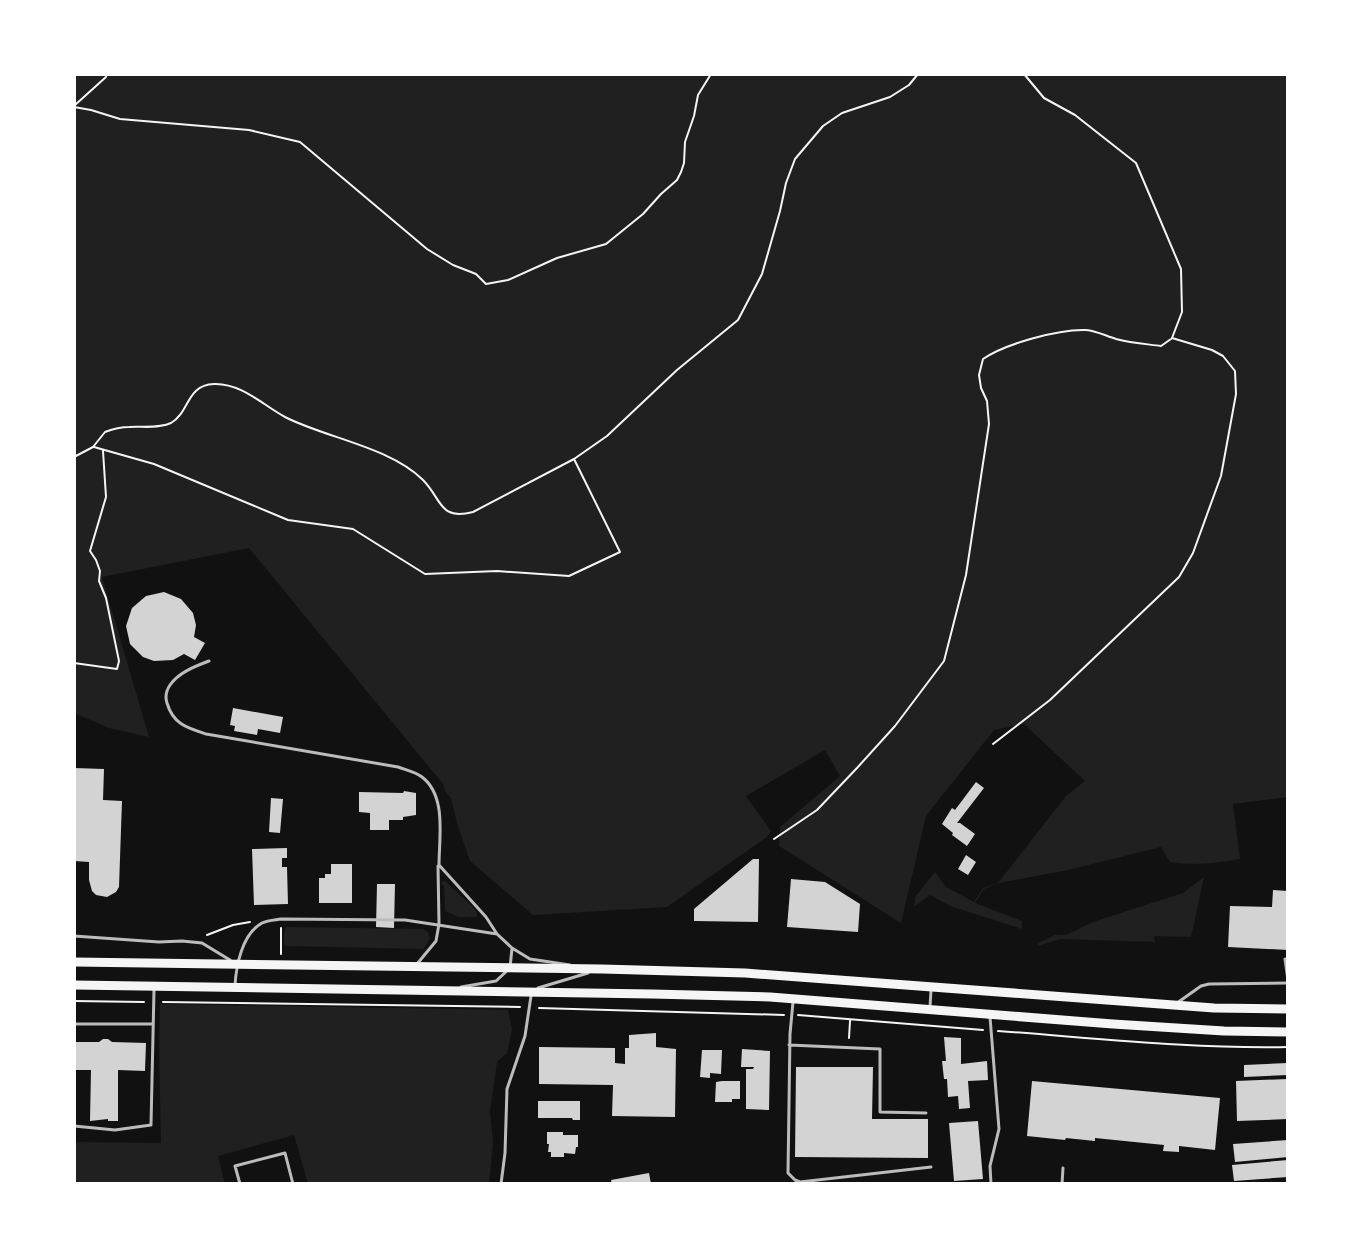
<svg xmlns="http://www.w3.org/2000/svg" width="1362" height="1258" font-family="Raleway,sans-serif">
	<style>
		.green { fill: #202020 }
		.building { fill: #d3d3d3 }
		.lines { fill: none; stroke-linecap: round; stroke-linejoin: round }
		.path { stroke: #f5f5f5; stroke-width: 2 }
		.service { stroke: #bcbcbc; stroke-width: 3 }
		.primary { stroke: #f5f5f5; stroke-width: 9 }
	</style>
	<rect width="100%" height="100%" fill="#111"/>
	<!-- green -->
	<path class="green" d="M74,74H1288V797L1233,804L1240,859C1216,863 1194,866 1170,862L1161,847L1068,870L999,883L984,889L975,903L1022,921V929L950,906L930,895L914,907L916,896L935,872L946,887L974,902L983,888L998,883L1066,796L1085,781L1024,724L994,730L926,816L901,923L779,846L780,827L840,776L825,750L746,796L771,831L767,837L667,907L533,915L470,861L457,823L451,798L446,793L443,784L249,548L102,577L149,737L109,728L74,713Z
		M1204,877L1191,937L1154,936L1155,942L1061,939L1037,946L1039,943L1055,935H1066L1093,922L1183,893Z
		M444,880L474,908L477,913V917H458L445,911L444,886L441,884Z
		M286,927L423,929L428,932L430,938L424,949L286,946L284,945V933Z
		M160,1004L508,1010L512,1029L507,1053L497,1062L490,1111L493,1142L489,1184H308L294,1135L218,1156L225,1184H74V1142L161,1143L159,1045Z"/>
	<!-- building -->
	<path class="building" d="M164,592L181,599L193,613L196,625L194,637L205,643L195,660L184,654L173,660L154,661L143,657L130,644L126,626L132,608L146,596Z
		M233,708L283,717L280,733L258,729L257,735L234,731L235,726L230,725Z
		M74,768L104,769L103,800L122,801L119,887L116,892L107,897L96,895L92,891L89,880V862L74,861Z
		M976,782L984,788L957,823H960L975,834L967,846L952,835L953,833L942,824L952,808L955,810Z
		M404,791L416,793V815L403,817V820H389V830H370V813L359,812V792L403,793Z
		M271,798L283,799L280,833L269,832Z
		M287,848V858H282V867H287L288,904L254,905L252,849Z
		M966,855L976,862L968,875L958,869Z
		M753,859H759L758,922L694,921V909Z
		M331,864H352V903H319V878H325V874H331Z
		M791,879L825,882L860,904L858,932L787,927Z
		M377,884H395L394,928L376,927Z
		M1273,890L1288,891V950L1228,947L1230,906L1272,907Z
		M656,1033V1047L676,1049L675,1117L612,1116L613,1085L539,1084V1047L615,1048V1063L625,1064V1048H629V1035Z
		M944,1037L961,1038V1064L987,1061L988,1080L968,1081L970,1108L959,1109L958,1096L948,1097L947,1079H944L942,1061H946Z
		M103,1039H108L112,1042L146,1043L145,1071L118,1070V1121H108V1119L90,1121L91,1070H74V1042H99Z
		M742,1049L770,1051L769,1110L746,1109V1069H753L754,1067H741Z
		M702,1050H722L721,1074L710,1073V1078L700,1077Z
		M1288,1063V1075L1244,1077V1065Z
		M796,1067H873L872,1119H928V1158L795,1157Z
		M1288,1079V1119L1237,1121L1236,1081Z
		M722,1081H740V1099H732V1102H715L716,1082Z
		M1032,1081L1220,1098L1215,1150L1179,1146V1152L1163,1151L1164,1145L1095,1138V1141L1066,1138L1065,1140L1027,1136Z
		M538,1101H580V1120H573L572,1118H538Z
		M978,1121L983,1179L954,1181L949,1123Z
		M547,1132H563V1135H578V1147H576L575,1154L564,1153V1157H551V1152H548L549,1144H547Z
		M1288,1140V1157L1235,1162L1233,1144Z
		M1288,1160V1177L1234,1181L1232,1165Z
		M649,1173L651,1184H612L611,1180Z"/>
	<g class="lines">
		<!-- path -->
		<path class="path" d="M75,105L106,77L107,74
			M74,107L91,110L120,119L249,130L300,142L427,249L453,265L476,274L486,284L508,280L557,258L606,244L643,214L661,194L677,180L681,172L684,163L685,142L694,116L698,95L711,74
			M94,447L154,464L288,520L353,529L425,574L497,571L569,576L620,552L574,459
			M74,457L93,447L105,432C113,429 120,427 129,427C142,426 158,429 171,423C190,412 186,385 214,384C241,383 263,405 285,417C326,438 390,447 423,480C442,499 439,521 473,512L574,459L607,436L677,370L738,320L762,274L780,211L786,183L795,159L823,126L842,113L890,97L909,85L918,74
			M74,663L117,669L119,661L106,598L99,581L100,571L96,560L90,551L106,497L103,451
			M993,744L1050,700L1179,577L1193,553L1221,476L1236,394L1235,371L1223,356L1212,350L1172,338L1182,312L1181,269L1136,163L1075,115L1044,98L1024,74
			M774,839L817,810L857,768L895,726L944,661L966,575L989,424L987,401L981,388L979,375L983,359C1005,344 1058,329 1086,330C1097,331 1106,336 1116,339C1131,343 1146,344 1161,346L1171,339
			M207,935L233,925L250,922
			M281,954V928
			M74,1001L144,1002
			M163,1002L520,1007
			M539,1008L784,1015
			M798,1015L983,1030
			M998,1031C1095,1038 1191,1049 1288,1047
			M849,1038L850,1021"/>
		<!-- service -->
		<path class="service" d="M209,661C196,666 179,672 170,685C166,691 165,697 167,703C173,724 187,728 206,734L398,767C406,770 416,772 422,777C447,796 439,838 439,865L486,917L497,934L512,948L530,959L570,965
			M74,936L159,942L182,941L202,943L230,960
			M1285,959L1288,980
			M417,964L436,941L439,924L438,866
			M235,986C236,966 242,934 262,923C268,920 275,920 281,919L405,920L497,934
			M461,987L496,981L510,968L512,948
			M538,988L588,973
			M793,1002L790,1034L788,1173L795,1180L800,1182L931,1167
			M1177,1003L1201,986L1209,984L1288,983
			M930,1007L931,990
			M990,1017L999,1129L990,1166L991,1184
			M74,1024H153
			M789,1045L880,1049V1112L926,1113
			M74,1126L115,1130L151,1125L154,990
			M240,1184L235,1166L285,1153L293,1184
			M501,1184L505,1153L507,1089L525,1036L531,996
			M1062,1184L1063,1168"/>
		<!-- primary -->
		<path class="primary" d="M74,962L602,969L745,973L1214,1008L1288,1009
			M74,985L652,994L770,997L1113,1024L1224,1031L1288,1032"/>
	</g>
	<!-- border -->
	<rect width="1362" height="1258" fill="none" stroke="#ffffff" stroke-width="152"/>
</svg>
